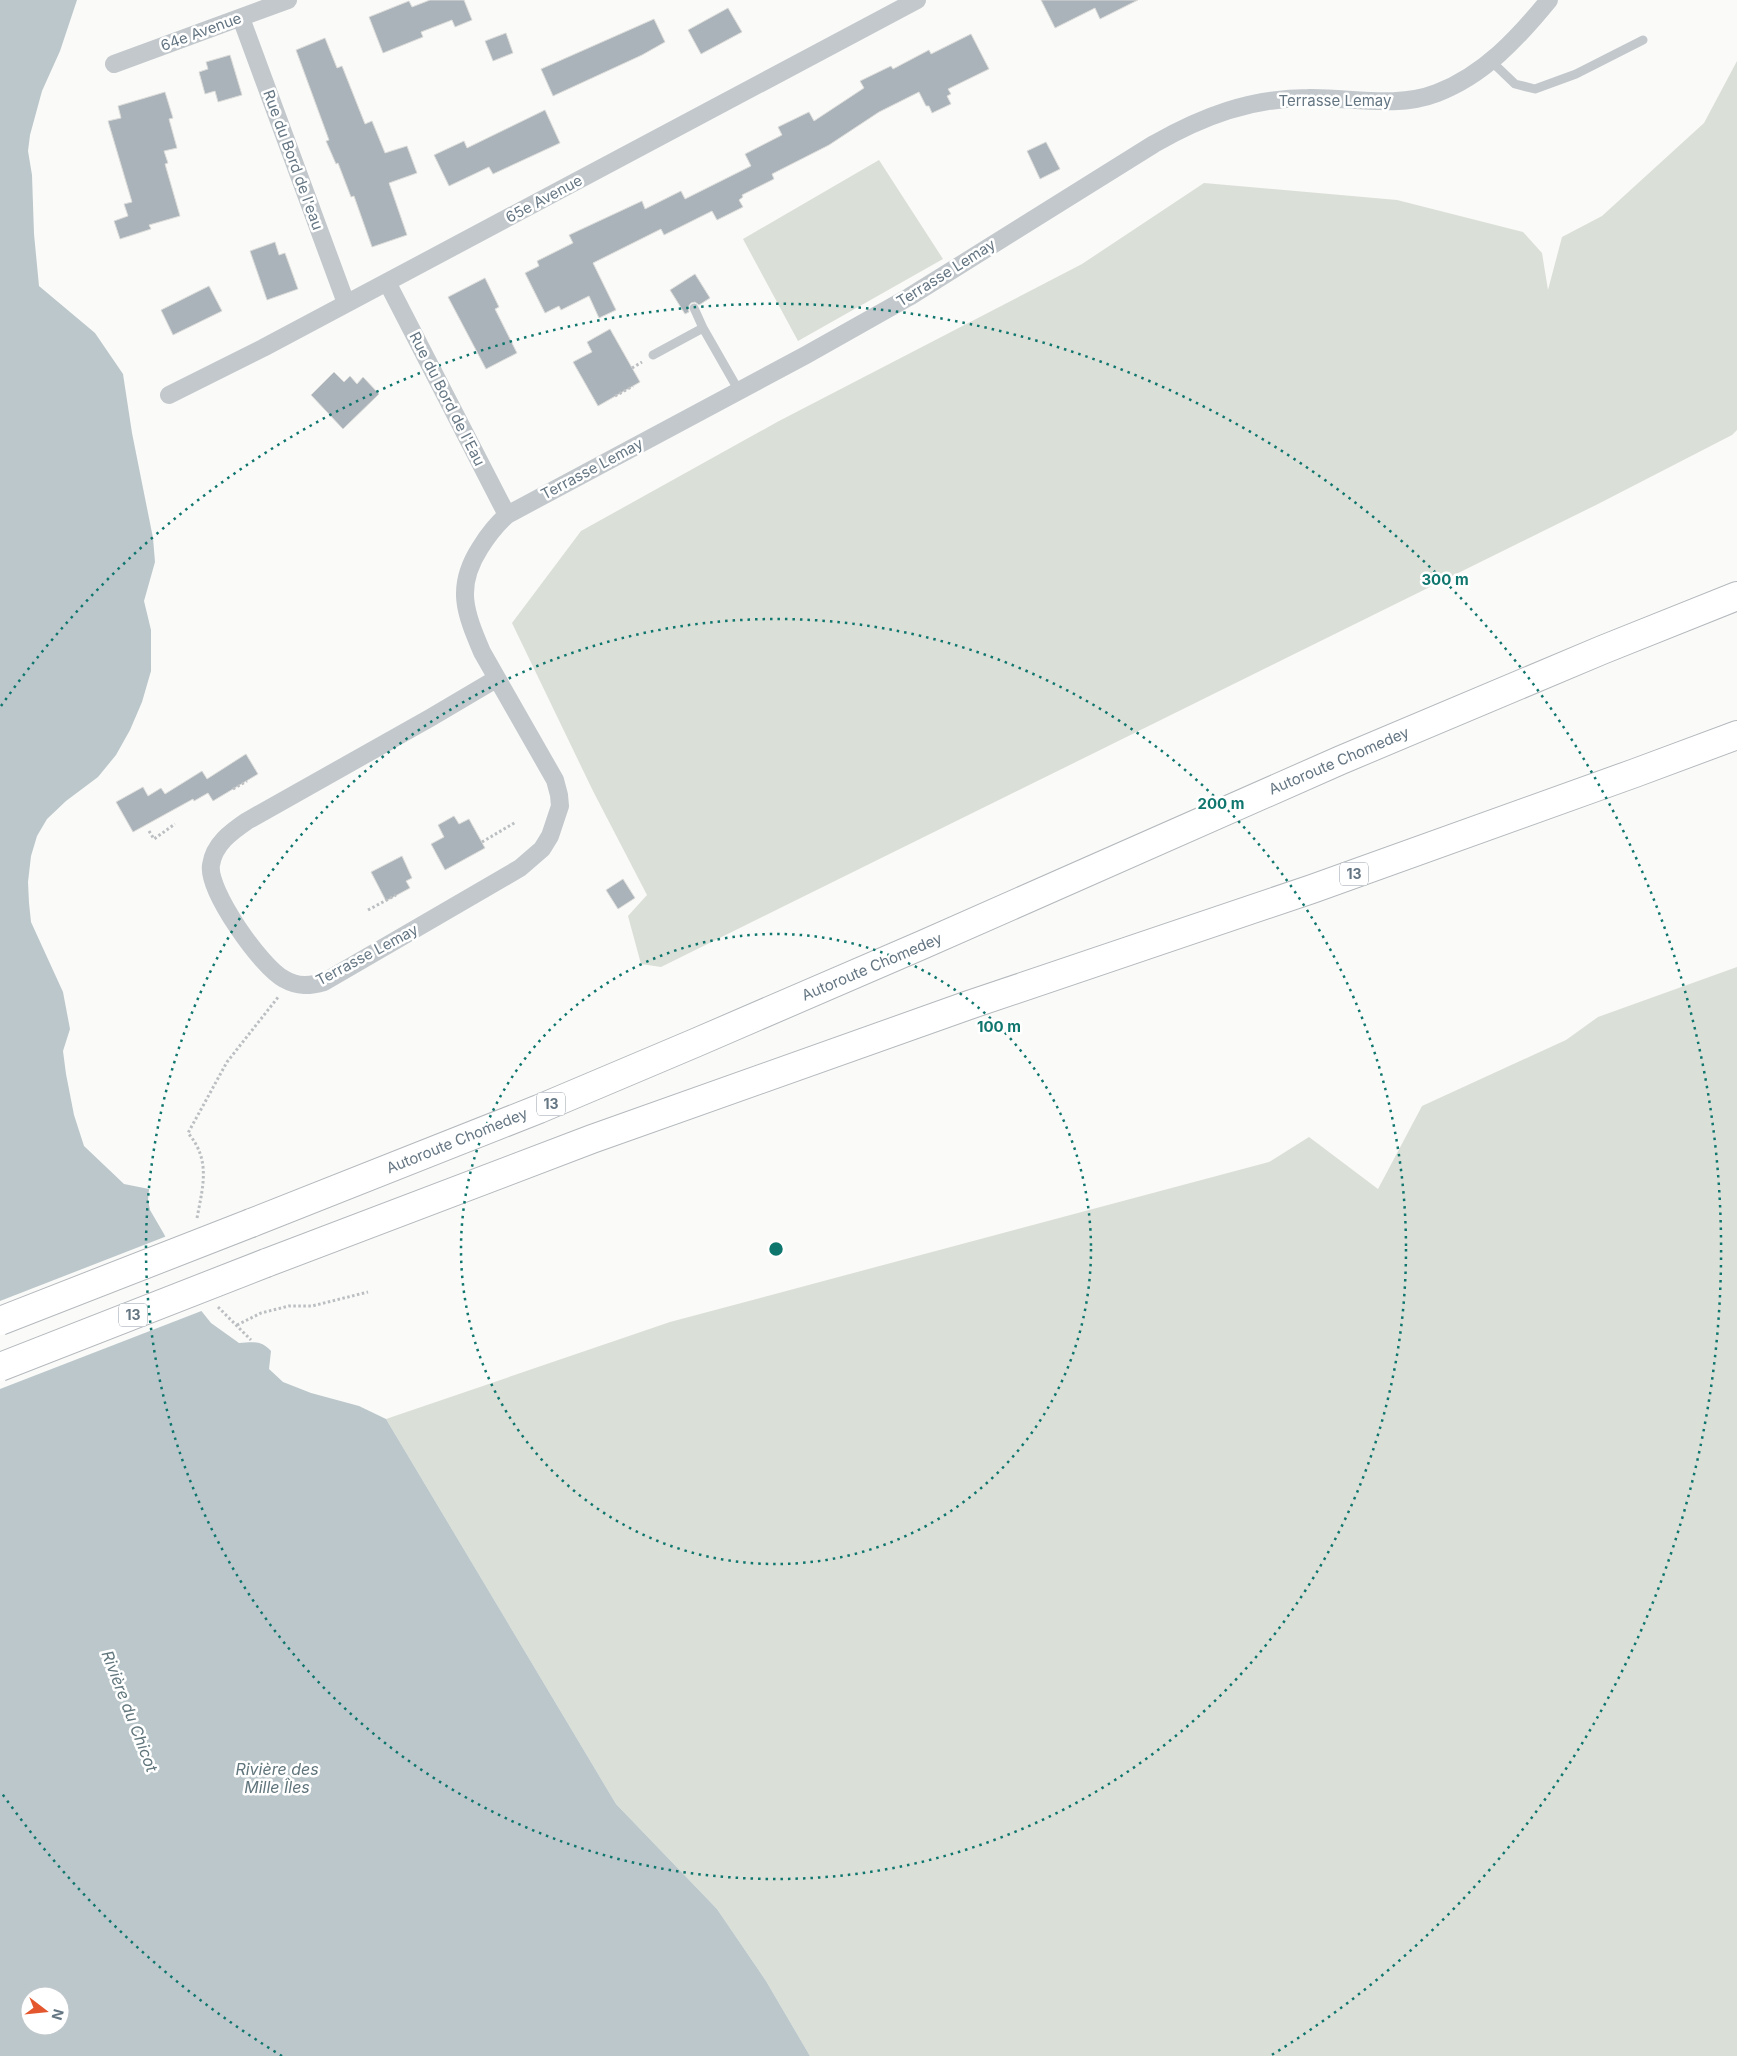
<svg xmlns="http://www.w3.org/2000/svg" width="1737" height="2056" font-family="Inter,sans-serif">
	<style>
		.green { fill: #dadfd7 }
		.water { fill: #bbc7cb; fill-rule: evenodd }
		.pier { fill: #fafaf8 }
		.building { fill: #aab3b9; stroke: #dcdcda }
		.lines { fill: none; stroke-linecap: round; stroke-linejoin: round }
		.highway-casing { stroke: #b4b9bd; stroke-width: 30 }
		.path { stroke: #bbbfc2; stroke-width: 3; stroke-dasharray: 2.5 2.5; stroke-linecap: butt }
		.lane { stroke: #c3c8cc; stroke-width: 9 }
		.street { stroke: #c3c8cc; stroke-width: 18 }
		.highway { stroke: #fff; stroke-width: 28 }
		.highway-bridge-casing { stroke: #b4b9bd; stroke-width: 30; stroke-linecap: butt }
		.highway-bridge { stroke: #fff; stroke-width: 28 }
		.ring { fill: none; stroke: #0f766e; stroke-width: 2.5; stroke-dasharray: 2.5 5 }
		.labels { text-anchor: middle; stroke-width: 5; stroke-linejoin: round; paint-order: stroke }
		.shield { fill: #fff; stroke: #939fa8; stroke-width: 1 }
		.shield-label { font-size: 14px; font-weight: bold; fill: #657683 }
		.street-label { font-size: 15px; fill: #657683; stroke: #fff }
		.water-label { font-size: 16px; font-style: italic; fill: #60757c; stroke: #fff }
		.centre { fill: #0f766e; stroke: #fff; stroke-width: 2.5 }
		.ring-label { font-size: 15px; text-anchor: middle; font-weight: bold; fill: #0f766e; stroke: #fff; stroke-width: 5; stroke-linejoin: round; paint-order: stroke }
	</style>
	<rect width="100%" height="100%" fill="#fafaf8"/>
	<!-- green -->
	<path class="green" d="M1737,61V430L1732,435L1598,504L661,967L641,964L628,916L647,895L593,791L512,623L581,531L779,421L1082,264L1204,183L1397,200L1523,232L1542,253L1548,290L1562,237L1602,216L1704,123Z
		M879,160L943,259L798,341L743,239Z
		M1737,967V2056H810L766,1981L717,1909L616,1804L386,1419L670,1322L1269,1162L1309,1137L1378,1189L1422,1106L1566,1040L1598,1017Z"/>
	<!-- water -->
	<path class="water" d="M0,0H77L60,51L42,91L30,135L28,151L32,175L34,234L39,286L95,333L123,374L132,433L153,538L155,562L144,601L151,630V671L142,702L130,730L116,755L98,777L66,801L47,819L37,836L31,856L28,882L29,903L31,922L63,992L70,1029L63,1051L66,1074L74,1115L84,1146L124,1184L149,1189L148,1200L150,1210L164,1234L199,1308L211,1323L239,1343C253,1342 261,1340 271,1351L269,1369L283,1382L311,1393L359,1406L386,1419L616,1804L717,1909L766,1981L810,2056H0ZM30,1996H60V2026H30Z"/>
	<!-- pier -->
	<path class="pier" d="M167,1236L204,1310L0,1389V1301Z"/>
	<!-- building -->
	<path class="building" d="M430,0H464L472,20L455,27L452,20L421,32L423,37L383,53L369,17L409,1L412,7Z
		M1041,0H1138L1100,19L1095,8L1055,28Z
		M728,8L742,32L701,54L688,30Z
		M654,19L665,42L642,55L553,96L541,69Z
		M506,33L513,53L493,61L485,41Z
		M971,34L989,69L948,89L951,94L947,96L951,104L932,113L929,106H926L919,92L879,112L829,145L772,174L774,179L742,195L743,197L739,200L743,207L717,220L712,211L664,235L661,229L593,263L616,310L599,318L589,296L561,310L559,306L545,313L525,273L539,266L537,261L573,243L569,235L642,201L645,209L681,191L685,199L751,166L745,154L782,135L778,127L809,112L814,121L864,88L860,81L891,66L893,69L929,50L931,54Z
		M325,38L337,68L342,66L365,124L372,121L385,153L407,146L417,173L389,183L407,235L372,247L354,196L351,197L338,163L336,164L326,141L329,140L296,50Z
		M230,55L242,95L218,102L215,91L205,94L199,72L208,69L206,62Z
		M165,92L173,118L169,119L177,148L164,151L168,163L165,164L180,216L149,225L151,229L120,239L114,221L128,216L124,204L132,202L108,121L121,118L118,106Z
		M545,110L560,143L493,174L489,167L449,186L434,155L464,141L467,148Z
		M1046,142L1060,169L1040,179L1027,151Z
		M275,242L279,255L285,253L298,289L267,300L250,251Z
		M695,274L710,298L699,305L695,302L691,303L688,307L689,312L685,314L670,290Z
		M485,278L499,307L495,309L517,353L486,369L448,297Z
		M209,286L222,311L173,335L161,310Z
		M610,329L640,382L598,406L573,362L592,352L587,342Z
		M334,372L344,382L350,376L357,384L363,377L379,394L343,429L311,395Z
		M246,754L258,774L213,801L208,793L194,801L193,799L133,832L116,802L143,787L148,796L161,788L165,794L202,771L207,779Z
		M454,816L459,824L469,819L485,848L445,870L431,844L444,837L438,825Z
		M402,856L412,878L406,881L410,888L386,901L371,872Z
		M623,879L635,898L618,909L606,890Z"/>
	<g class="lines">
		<!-- highway casing -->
		<g class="highway-casing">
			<path id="highway" d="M251,1223L539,1109L695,1043L922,945L1341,760L1602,650L1737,596
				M266,1263L592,1139L969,1005L1312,889L1635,773L1737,735"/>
		</g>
		<!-- path -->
		<path class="path" d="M632,368L642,362
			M615,396L633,386
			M233,789L247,781
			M149,831L154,839L175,824
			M482,842L516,822
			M368,910L396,895
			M197,1218C203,1186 211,1160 188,1133L227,1062L279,996
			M218,1307L251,1340
			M237,1325L261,1313L289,1306H312L368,1292"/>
		<!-- lane -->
		<path class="lane" d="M1491,61L1515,84L1535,89L1576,74L1643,40
			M694,308L703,328
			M653,355L703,328L739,391"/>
		<!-- street -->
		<path class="street" d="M241,18L346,303
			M114,64L288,0
			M387,282L507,515
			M169,395L263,348L917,0
			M496,679L430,718L247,821C231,832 214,844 211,865C207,890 261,967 284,979C298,987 310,986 324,982L520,868L542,849L550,836L560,806L559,795L555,780L482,652C465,612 455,587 480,548C488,535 496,525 507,515L806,355L909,297L1154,144C1203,116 1251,98 1308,98C1350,97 1396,109 1437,93C1484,75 1518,38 1549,0"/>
		<!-- highway -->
		<use href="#highway" class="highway"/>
		<!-- highway-bridge casing -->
		<g class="highway-bridge-casing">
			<path id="highway-bridge" d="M0,1321L251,1223
				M0,1367L266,1263"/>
		</g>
		<!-- highway-bridge -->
		<use href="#highway-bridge" class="highway-bridge"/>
	</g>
	<!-- distance rings -->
	<g class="ring">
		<circle cx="776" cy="1249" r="315"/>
		<circle cx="776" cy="1249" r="630"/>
		<path d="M282 2056A946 946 0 0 1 1 1792M1 706A946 946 0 1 1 1270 2056"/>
	</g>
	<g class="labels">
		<!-- shield labels -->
		<g class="shield">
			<rect x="1340" y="862.5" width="28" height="23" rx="4"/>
			<rect x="537" y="1092.5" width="28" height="23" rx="4"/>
			<rect x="119" y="1303.5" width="28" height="23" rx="4"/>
		</g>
		<g class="shield-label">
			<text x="1354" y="879">13</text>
			<text x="551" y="1109">13</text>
			<text x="133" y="1320">13</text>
		</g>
		<!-- street labels -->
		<g class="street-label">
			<text transform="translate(201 32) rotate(-20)" y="5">64e Avenue</text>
			<text x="1335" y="106">Terrasse Lemay</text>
			<text transform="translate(293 160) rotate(70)" y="5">Rue du Bord de l'eau</text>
			<text transform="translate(544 199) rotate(-28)" y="5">65e Avenue</text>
			<text transform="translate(946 273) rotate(-32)" y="5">Terrasse Lemay</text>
			<text transform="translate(447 399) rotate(63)" y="5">Rue du Bord de l'Eau</text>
			<text transform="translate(592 469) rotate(-28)" y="5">Terrasse Lemay</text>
			<text transform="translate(1339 761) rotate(-23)" y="5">Autoroute Chomedey</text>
			<text transform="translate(367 955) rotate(-28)" y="5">Terrasse Lemay</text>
			<text transform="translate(872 967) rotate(-23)" y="5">Autoroute Chomedey</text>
			<text transform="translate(457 1141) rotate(-22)" y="5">Autoroute Chomedey</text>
		</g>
		<!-- water labels -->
		<g class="water-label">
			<text transform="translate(130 1711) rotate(69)" y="6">Rivière du Chicot</text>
			<text x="277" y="1775">Rivière des<tspan x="277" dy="18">Mille Îles</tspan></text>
		</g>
	</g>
	<circle cx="776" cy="1249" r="8" class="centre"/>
	<g class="ring-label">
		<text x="1445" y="585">300 m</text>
		<text x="1221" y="809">200 m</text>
		<text x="999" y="1032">100 m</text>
	</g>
	<!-- north arrow -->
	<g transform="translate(45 2011) rotate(106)"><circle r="24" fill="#ffffff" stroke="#c1c8cd"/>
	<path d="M0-4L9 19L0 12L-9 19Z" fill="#e4572e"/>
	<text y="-8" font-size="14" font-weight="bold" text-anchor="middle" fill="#657683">N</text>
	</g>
</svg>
